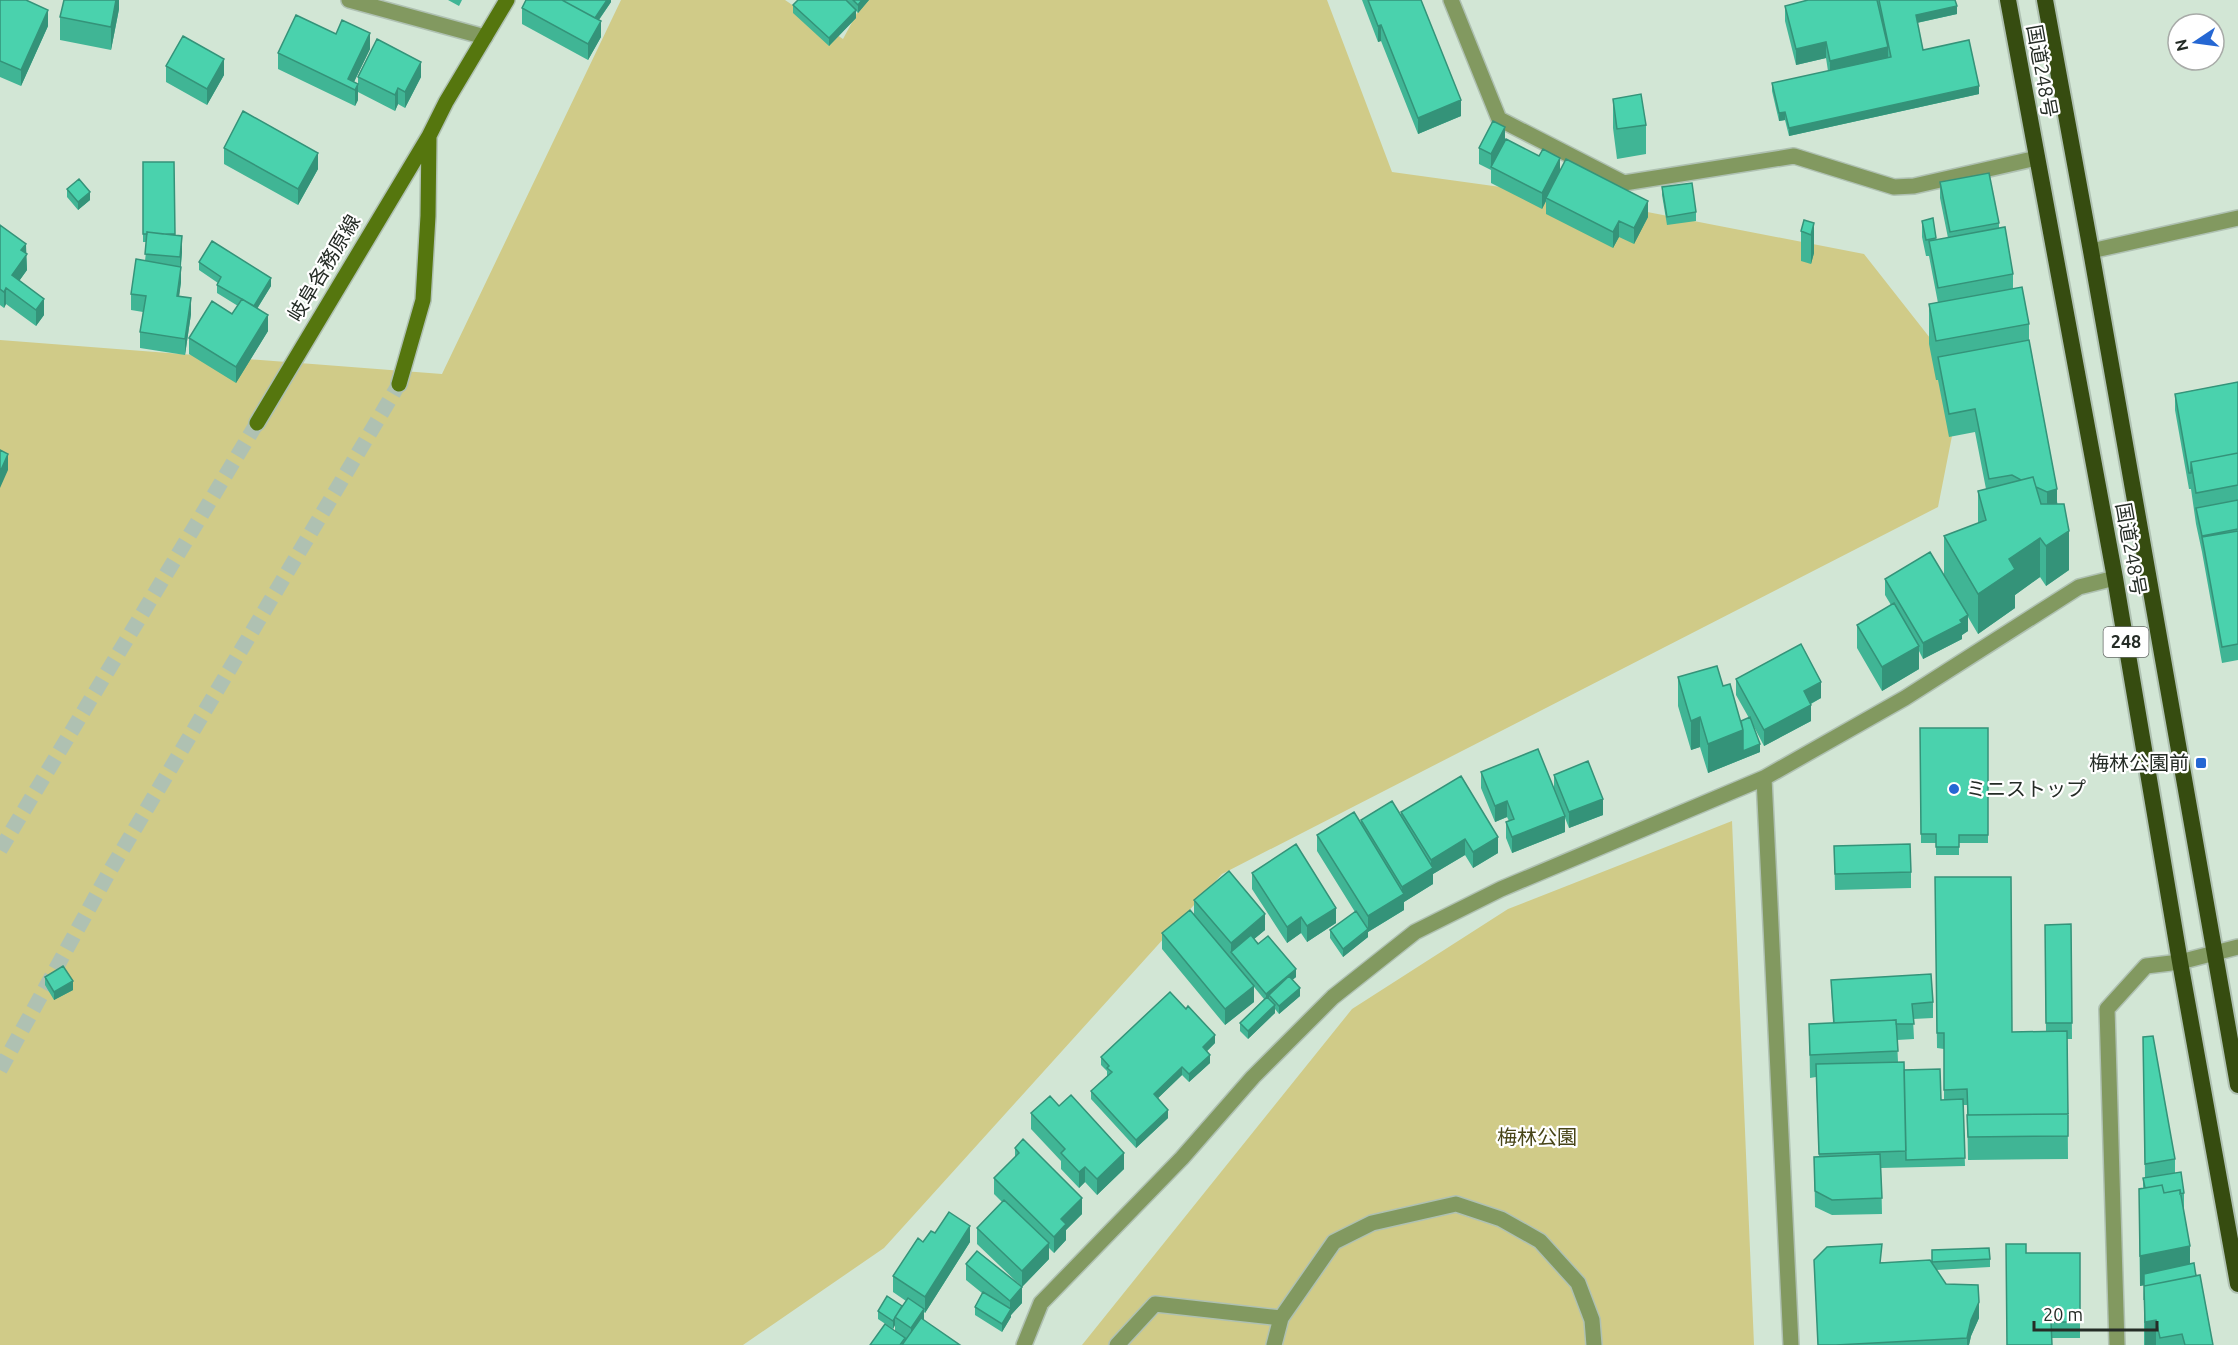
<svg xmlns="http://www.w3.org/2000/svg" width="2238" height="1345" font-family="Ubuntu,'Noto Sans JP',sans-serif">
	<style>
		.green { fill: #d0cb88 }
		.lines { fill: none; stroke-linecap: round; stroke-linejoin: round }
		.secondary-tunnel { stroke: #afc1b2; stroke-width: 15; stroke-dasharray: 15 8; stroke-linecap: butt }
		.service-casing { stroke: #afc1b2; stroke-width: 18 }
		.minor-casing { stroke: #afc1b2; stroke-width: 18 }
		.secondary-casing { stroke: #afc1b2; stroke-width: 18 }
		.trunk-casing { stroke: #afc1b2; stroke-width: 20 }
		.service { stroke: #829960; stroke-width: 15 }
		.minor { stroke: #829960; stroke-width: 15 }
		.secondary { stroke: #55760e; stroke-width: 15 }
		.trunk { stroke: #364c10; stroke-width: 16 }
		.wall { fill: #40b595 }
		.shaded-wall { fill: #349379 }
		.building { fill: #4ad2ad; stroke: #349379; stroke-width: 1.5 }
		.poi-dot { fill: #2567d3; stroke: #fff; stroke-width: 2 }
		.labels { text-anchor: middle; stroke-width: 4.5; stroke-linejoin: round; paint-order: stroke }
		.shield { fill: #fff; stroke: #666b67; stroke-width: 1.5 }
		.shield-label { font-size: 18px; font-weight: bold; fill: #252c26 }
		.street-label { font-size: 20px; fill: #252c26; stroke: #fff }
		.poi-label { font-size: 20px; fill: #252c26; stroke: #fff; text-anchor: end }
		.park-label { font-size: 20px; fill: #484518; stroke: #fff }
	</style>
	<rect width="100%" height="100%" fill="#d2e6d5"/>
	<!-- green -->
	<path class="green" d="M621,0H785L843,39L864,0H1327L1392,172L1565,196L1864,254L1963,380L1938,507L1222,874L884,1248L743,1345H0V340L442,374Z
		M1732,821L1754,1345H1082L1352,1009L1508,909Z"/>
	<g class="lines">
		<!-- secondary-tunnel -->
		<path class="secondary-tunnel" d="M0,850L257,423
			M0,1070L108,874L399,384"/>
		<!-- service casing -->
		<g class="service-casing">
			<path id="service" d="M349,0L485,37
				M1117,1345L1155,1304L1281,1318
				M1274,1345L1281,1318L1334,1242L1372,1223L1456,1204L1501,1219L1540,1241L1578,1283L1592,1320L1594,1345"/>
		</g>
		<!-- minor casing -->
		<g class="minor-casing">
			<path id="minor" d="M1451,0L1499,119L1624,183L1794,156L1894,187L1914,186L2037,158
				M2091,251L2238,218
				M1764,778L1791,1345
				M1024,1345L1041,1303L1182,1158L1253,1077L1333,997L1415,932L1501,889L1764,778L1905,698L2079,587L2115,578
				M2117,1345L2107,1009L2146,966L2180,962L2238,947"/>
		</g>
		<!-- secondary casing -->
		<g class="secondary-casing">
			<path id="secondary" d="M399,384L423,300L428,216L429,136
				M257,423L429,136L446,102L507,0"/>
		</g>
		<!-- trunk casing -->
		<g class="trunk-casing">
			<path id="trunk" d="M2008,0L2115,578L2180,962L2238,1284
				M2045,0L2091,251L2238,1085"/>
		</g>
		<!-- service -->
		<use href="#service" class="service"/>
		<!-- minor -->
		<use href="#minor" class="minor"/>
		<!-- secondary -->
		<use href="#secondary" class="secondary"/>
		<!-- trunk -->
		<use href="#trunk" class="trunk"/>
	</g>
	<!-- wall -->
	<path class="wall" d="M0,0L48,26L21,86L0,77Z
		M119,0V9L111,50L60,40V17Z
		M448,0H462L459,6Z
		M611,0V2L599,20L601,37L588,60L522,24V8Z
		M798,0H869L858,13L856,11V18L829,46L793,13V5Z
		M1362,0H1421L1461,116L1418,134L1381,41L1378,42Z
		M1808,0H1955L1957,14L1917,23L1923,50L1979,94L1789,136L1785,120L1779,121L1772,91V83L1828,71L1826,58L1796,65L1785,21V6Z
		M336,34L370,49L354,82L358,100L355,106L278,69V53Z
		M166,66L224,75L207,105L166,82Z
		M358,77H421L405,108L398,104L395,111L358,92Z
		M1613,99L1646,125V154L1617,159L1613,128Z
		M1505,140L1648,217L1634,244L1619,237L1613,248L1546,214V201L1542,209L1491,183V170L1479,164V148Z
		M224,148L318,169L298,205L224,164Z
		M143,162H174L175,235L182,252L181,266V282L179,296L191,314L185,355L140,348V332L143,312L131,310V294L145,261L147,242H143Z
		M1940,182L1999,223V228L2013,274V289L2029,324V340L2069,570L2046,586L2040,577L2015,595V608L1978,634L1968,617V631L1962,635V639L1923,659L1919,651V669L1882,691L1857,648V625L1891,605L1885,595V579L1944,575V536L1978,524V491L1986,489L1975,432L1949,437L1938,380H1936L1929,344V304L1938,303L1929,256H1926L1922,237V221L1933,218L1936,240L1948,238L1940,198Z
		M1662,187L1696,212V221L1667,225L1662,195Z
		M67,189L90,200L78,210L67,197Z
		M1814,223V253L1811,264L1801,261V231Z
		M0,226L26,254L27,270L19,281L44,315L36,326L6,304L4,308L0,305Z
		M199,262L271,286L257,309L268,331L236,383L189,354V338L232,314L238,306L217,293V285L218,283L199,270Z
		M2238,382V660L2222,663L2202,552L2196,524L2191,489H2189L2175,410V394Z
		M1678,677L1723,686L1741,721L1749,718L1736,695V679L1821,698L1811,704V721L1764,746L1753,725L1760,752L1708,773L1700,747L1691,750L1678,706Z
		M1920,728H1988V843H1959V855H1936V843H1921Z
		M1481,772L1554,789V775L1603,815L1569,828L1565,818V832L1512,853L1506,838V822L1509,821L1507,817L1495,822L1481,788Z
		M1401,812L1498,853L1473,868L1465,855L1433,874V884L1404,902V910L1368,932V937L1343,957L1330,938V930L1355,912L1317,851V835L1361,823V820L1401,815Z
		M1834,846L1911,872V888L1835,890Z
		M1252,873L1336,923L1307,942L1301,933L1287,943L1252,889Z
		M1935,877L2012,1032L2046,1031L2045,925L2071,924L2072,1039H2067L2068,1159L1968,1160L1967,1105H1963L1965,1166L1881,1168L1882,1214L1832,1215L1815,1207L1814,1157H1819L1816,1077L1810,1078L1809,1024L1833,1023L1831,980L1933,1002V1018L1913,1019L1914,1039L1897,1040L1898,1062L1904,1070L1941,1100H1944V1049L1937,1048Z
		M1194,900L1265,930L1254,939L1296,977L1292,980L1300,996L1279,1014L1275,1009V1013L1248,1039L1240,1031V1023L1264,999L1254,987V1002L1225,1025L1162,949V933L1194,914Z
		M45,977L73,990L54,1000L45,985Z
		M2143,1037L2175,1159V1173L2184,1193V1209H2183L2190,1264L2213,1345H2144V1285L2140,1286L2139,1218L2143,1188V1178H2145Z
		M1215,1043L1207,1051L1210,1063L1189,1082L1182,1075L1158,1098L1168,1118L1136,1148L1091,1099V1091L1107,1076V1071L1101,1065V1057Z
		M1059,1106L1124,1169L1097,1195L1085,1182L1079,1188L1061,1169V1161L1031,1129V1113Z
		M1015,1148L1082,1214L1066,1230V1240L1054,1253L1049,1248V1259L1022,1287L977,1244V1228L1002,1202L994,1194V1178L1015,1158Z
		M935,1233L970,1242L925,1313L924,1312V1321L960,1345H870L895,1331V1325L893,1329L878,1319V1311L902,1307L906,1301L893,1292V1276L923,1242Z
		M1932,1250L1990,1259V1267L1936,1270L1946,1284L1979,1318L1971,1336L1969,1345H1818L1814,1260L1932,1264Z
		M2026,1253H2080V1338H2052Z
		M966,1264L1022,1303L1011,1315V1317L1002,1332L975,1315V1307L982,1293L966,1280Z"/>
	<!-- shaded-wall -->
	<path class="shaded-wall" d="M116,0H119V9L111,50V27Z
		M607,0H611V2L593,28V20Z
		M862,0H869L858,13V5Z
		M1957,6V14L1916,23V15Z
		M48,10V26L21,86V70Z
		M856,10V18L829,46V38Z
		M601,21V37L588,60V44Z
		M1381,25V41L1378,42V26Z
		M370,33V49L351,88L348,79Z
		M1826,42V58L1796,65V49Z
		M1888,47V63L1830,77V61Z
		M224,59V75L207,105V89Z
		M421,62V77L405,108V92Z
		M358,84V100L355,106V90Z
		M1979,86V94L1789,136V128Z
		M398,88V104L395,111V95Z
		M1461,100V116L1418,134V118Z
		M1785,112V120L1779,121V113Z
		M1505,127V143L1491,168V154Z
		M318,153V169L298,205V189Z
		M1560,158V174L1546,198V201L1542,209V193Z
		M90,192V200L78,210V202Z
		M1648,201V217L1634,244V228Z
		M1619,221V237L1613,248V232Z
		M1814,223V253L1811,264V235Z
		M182,236V252L180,273V257Z
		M26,244L27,270L12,291V275L21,250Z
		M181,267V282L177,312V296Z
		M271,278V286L253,315V307Z
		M6,288V304L4,308V292Z
		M191,298V314L185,355V339Z
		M44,299V315L36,326V310Z
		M268,315V331L236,383V367Z
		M8,454V470L0,488V472Z
		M2057,489V512L2047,515V492Z
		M2069,531V570L2046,586V546Z
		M2040,538V577L2015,595V608L1978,634V594L2009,559Z
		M1968,615V631L1962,635V639L1923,659V643Z
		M1919,646V669L1882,691V667Z
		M1821,682V698L1804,707V691Z
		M1811,705V721L1764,746V730Z
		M1700,717V747L1691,750V721Z
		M1743,730L1760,744V752L1708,773V744Z
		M1603,799V815L1569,828V812Z
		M1507,801V817L1495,822V806Z
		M1565,816V832L1512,853V837Z
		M1498,837V853L1473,868V852Z
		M1465,839V855L1433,874V884L1404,902V910L1368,932V937L1343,957V949L1368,930V916L1402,895V887L1431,869V860Z
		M1336,908V923L1307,942V926Z
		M1265,914V930L1235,955L1231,952V959V943Z
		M1301,917V933L1287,943V927Z
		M1296,969V977L1271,998L1269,995V1000L1266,1002V994Z
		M73,981V990L54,1000V992Z
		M1254,986V1002L1225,1025V1009Z
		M1300,988V996L1279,1014V1006Z
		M1275,1005V1013L1248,1039V1031Z
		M1215,1035V1043L1203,1055V1047Z
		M1210,1055V1063L1189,1082V1074Z
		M1182,1067V1075L1154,1102V1094Z
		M1168,1110V1118L1136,1148V1140Z
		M1124,1153V1169L1097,1195V1179Z
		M1085,1167V1182L1079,1188V1172Z
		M1082,1198V1214L1066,1230V1240L1054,1253V1237L1061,1219Z
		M970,1226V1242L925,1313V1297Z
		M1049,1243V1259L1022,1287V1271Z
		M2190,1246V1276L2140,1286V1256Z
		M1022,1287V1303L1011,1315V1317L1002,1332V1324L1010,1311V1301Z
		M1979,1302V1318L1971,1336L1969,1345H1967V1338L1971,1320Z
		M924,1309V1325L911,1344V1328Z
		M895,1317V1325L893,1329V1321Z
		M2156,1320V1345H2145V1322Z"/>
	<!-- building -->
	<path class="building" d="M0,0H26L48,10L21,70L0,61Z
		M64,0H116L111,27L60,17Z
		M526,0H562L601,21L588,44L522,8Z
		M562,0H607L595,18Z
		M798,0H846L856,10L829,38L793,5Z
		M853,0H862L858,5Z
		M1368,0H1421L1461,100L1418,118L1381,25L1378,26Z
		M1808,0H1877L1888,47L1830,61L1826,42L1796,49L1785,6Z
		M1879,0H1955L1957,6L1916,15L1923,50L1969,40L1979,86L1789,128L1785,112L1779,113L1772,83L1891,57Z
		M296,15L336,34L342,20L370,33L348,79L358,84L355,90L278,53Z
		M183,36L224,59L207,89L166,66Z
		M377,39L421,62L405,92L398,88L395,95L358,77Z
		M1641,94L1646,125L1617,129L1613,99Z
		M243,111L318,153L298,189L224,148Z
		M1493,121L1505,127L1491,154L1479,148Z
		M1506,139L1539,156L1543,149L1560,158L1542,193L1491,167Z
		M1566,159L1648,201L1634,228L1619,221L1613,232L1546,198Z
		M143,162H174L175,234H163L147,232V234H143Z
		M1989,173L1999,223L1950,232L1940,182Z
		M79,179L90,192L78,202L67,189Z
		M1692,183L1696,212L1667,217L1662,187Z
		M1933,218L1936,238L1926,240L1922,221Z
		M1804,220L1814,223L1811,235L1801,231Z
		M0,225L26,244L21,250L27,254L12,275L44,299L36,310L6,288L4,292L0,289Z
		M2005,227L2013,274L1938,288L1929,241Z
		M147,232L182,236L180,257L145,254Z
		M212,241L271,278L254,306L217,285L221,277L199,262Z
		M136,259L181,267L177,296L191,298L185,339L140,332L146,296L131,294Z
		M2022,287L2029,324L1936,341L1929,304Z
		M242,299L268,315L236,367L189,338L212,301L232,314Z
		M2029,340L2057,489L2047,492L2036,487L2033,477L2021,480L2012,475L1989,479L1975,409L1949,414L1938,357Z
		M2238,382V453L2191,462V473H2189L2175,394Z
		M0,450L8,454L0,472Z
		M2238,453V485L2196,493L2191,462Z
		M2033,477L2041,504H2064L2069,531L2046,546L2040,538L2009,559L2015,569L1978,594L1944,536L1986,520L1978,491Z
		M2238,500V529L2202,536L2196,508Z
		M2238,531V644L2222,647L2202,537Z
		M1930,552L1968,615L1960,620L1962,623L1923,643L1885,579Z
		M1894,603L1919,646L1882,667L1857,625Z
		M1801,644L1821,682L1804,691L1811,705L1764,730L1736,679Z
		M1717,666L1723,686L1730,684L1743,730L1708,744L1700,717L1691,721L1678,677Z
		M1750,717L1760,744L1743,751V730L1741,721Z
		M1920,728H1988V835H1959V847H1936V834H1921Z
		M1538,749L1565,816L1512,837L1506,822L1514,819L1507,801L1495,806L1481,772Z
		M1588,761L1603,799L1569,812L1554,775Z
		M1461,776L1498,837L1473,852L1465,839L1431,860L1401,812Z
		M1392,801L1433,868L1402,887L1361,820Z
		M1354,812L1404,894L1368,916L1317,835Z
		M1296,844L1336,908L1307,926L1301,917L1287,927L1252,873Z
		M1910,844L1911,872L1835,874L1834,846Z
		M1229,871L1265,914L1231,943L1194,900Z
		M1935,877H2011L2012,1032L2067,1031L2068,1114L1968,1115L1967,1089L1944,1090V1033H1937Z
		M1190,910L1254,986L1225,1009L1162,933Z
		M1356,911L1368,929L1343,949L1330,930Z
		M2071,924L2072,1023H2046L2045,925Z
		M1251,935L1258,944L1268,936L1296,969L1266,994L1231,952Z
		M63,966L73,981L54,992L45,977Z
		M1931,974L1933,1002L1912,1004L1914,1024H1896V1020L1834,1023L1831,980Z
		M1289,976L1300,988L1279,1006L1269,995Z
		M1170,992L1186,1009L1188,1006L1215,1035L1203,1047L1210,1055L1189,1074L1182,1067L1154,1094L1168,1110L1136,1140L1091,1091L1112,1072L1107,1068L1109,1066L1101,1057Z
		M1267,997L1275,1005L1248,1031L1240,1023Z
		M1896,1020L1898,1051L1810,1055L1809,1024Z
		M2153,1036L2175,1159L2145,1164L2143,1037Z
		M1904,1062L1906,1151L1819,1154L1816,1064Z
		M1940,1069L1941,1100L1963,1099L1965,1158L1906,1160L1904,1070Z
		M1071,1095L1124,1153L1097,1179L1085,1167L1079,1172L1061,1153L1065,1149L1031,1113L1050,1096L1059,1106Z
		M2068,1114V1136L1968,1137L1967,1115Z
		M1023,1139L1082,1198L1061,1219L1066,1224L1054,1237L994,1178L1019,1153L1015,1148Z
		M1880,1154L1882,1198L1832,1200L1815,1191L1814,1157Z
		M2181,1172L2184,1193L2180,1194V1190L2164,1193L2162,1185L2145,1188L2143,1178Z
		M2162,1185L2164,1193L2180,1190L2190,1246L2140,1256L2139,1189Z
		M1004,1200L1049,1243L1022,1271L977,1228Z
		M949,1212L970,1226L925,1297L893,1276L918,1238L923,1242L931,1231L935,1233Z
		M1882,1244L1880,1263L1930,1260L1946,1284L1978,1285L1979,1302L1971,1320L1967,1338L1836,1345H1818L1814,1260L1827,1247Z
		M2006,1244H2026V1253H2080V1322H2051L2052,1345H2007Z
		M1989,1248L1990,1259L1932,1262V1250Z
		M977,1251L1022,1287L1010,1301L966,1264Z
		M2194,1263L2196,1276L2144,1286V1300V1274Z
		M2200,1275L2213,1345H2185L2182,1334L2160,1338L2156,1320L2145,1322L2144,1286Z
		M983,1292L1011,1309L1002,1324L975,1307Z
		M887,1296L902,1306L893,1321L878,1311Z
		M908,1298L924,1309L911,1328L895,1317Z
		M921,1318L960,1345H902Z
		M885,1324L905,1338L900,1345H870Z"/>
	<!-- markers -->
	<g class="poi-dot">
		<rect x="2195" y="757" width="12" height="12" rx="3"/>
		<circle cx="1954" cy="789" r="6"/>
	</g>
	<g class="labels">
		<!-- shield labels -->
		<rect class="shield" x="2103.5" y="627" width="45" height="30" rx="4.5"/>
		<g class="shield-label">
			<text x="2126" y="648">248</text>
		</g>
		<!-- street labels -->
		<g class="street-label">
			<text transform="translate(2042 71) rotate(80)" y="7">国道248号</text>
			<text transform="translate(324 268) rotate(-59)" y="7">岐阜各務原線</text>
			<text transform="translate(2131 549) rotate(80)" y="7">国道248号</text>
		</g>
		<!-- poi labels -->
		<g class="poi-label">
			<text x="2189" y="770">梅林公園前</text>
			<text x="1966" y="796" text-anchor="start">ミニストップ</text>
		</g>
		<!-- park labels -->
		<g class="park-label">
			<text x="1537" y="1144">梅林公園</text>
		</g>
	</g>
	<!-- north arrow -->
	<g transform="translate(2196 42) rotate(257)"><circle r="28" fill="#ffffff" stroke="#a8aba8" stroke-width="1.5"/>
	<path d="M0-4.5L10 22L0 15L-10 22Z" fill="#2567d3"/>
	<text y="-9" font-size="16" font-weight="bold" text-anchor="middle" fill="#252c26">N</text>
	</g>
	<!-- scale -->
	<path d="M2034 1321v9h123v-9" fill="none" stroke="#252c26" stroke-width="3"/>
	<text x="2043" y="1321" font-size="18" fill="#252c26" stroke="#ffffff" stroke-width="4.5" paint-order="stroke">20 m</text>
</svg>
